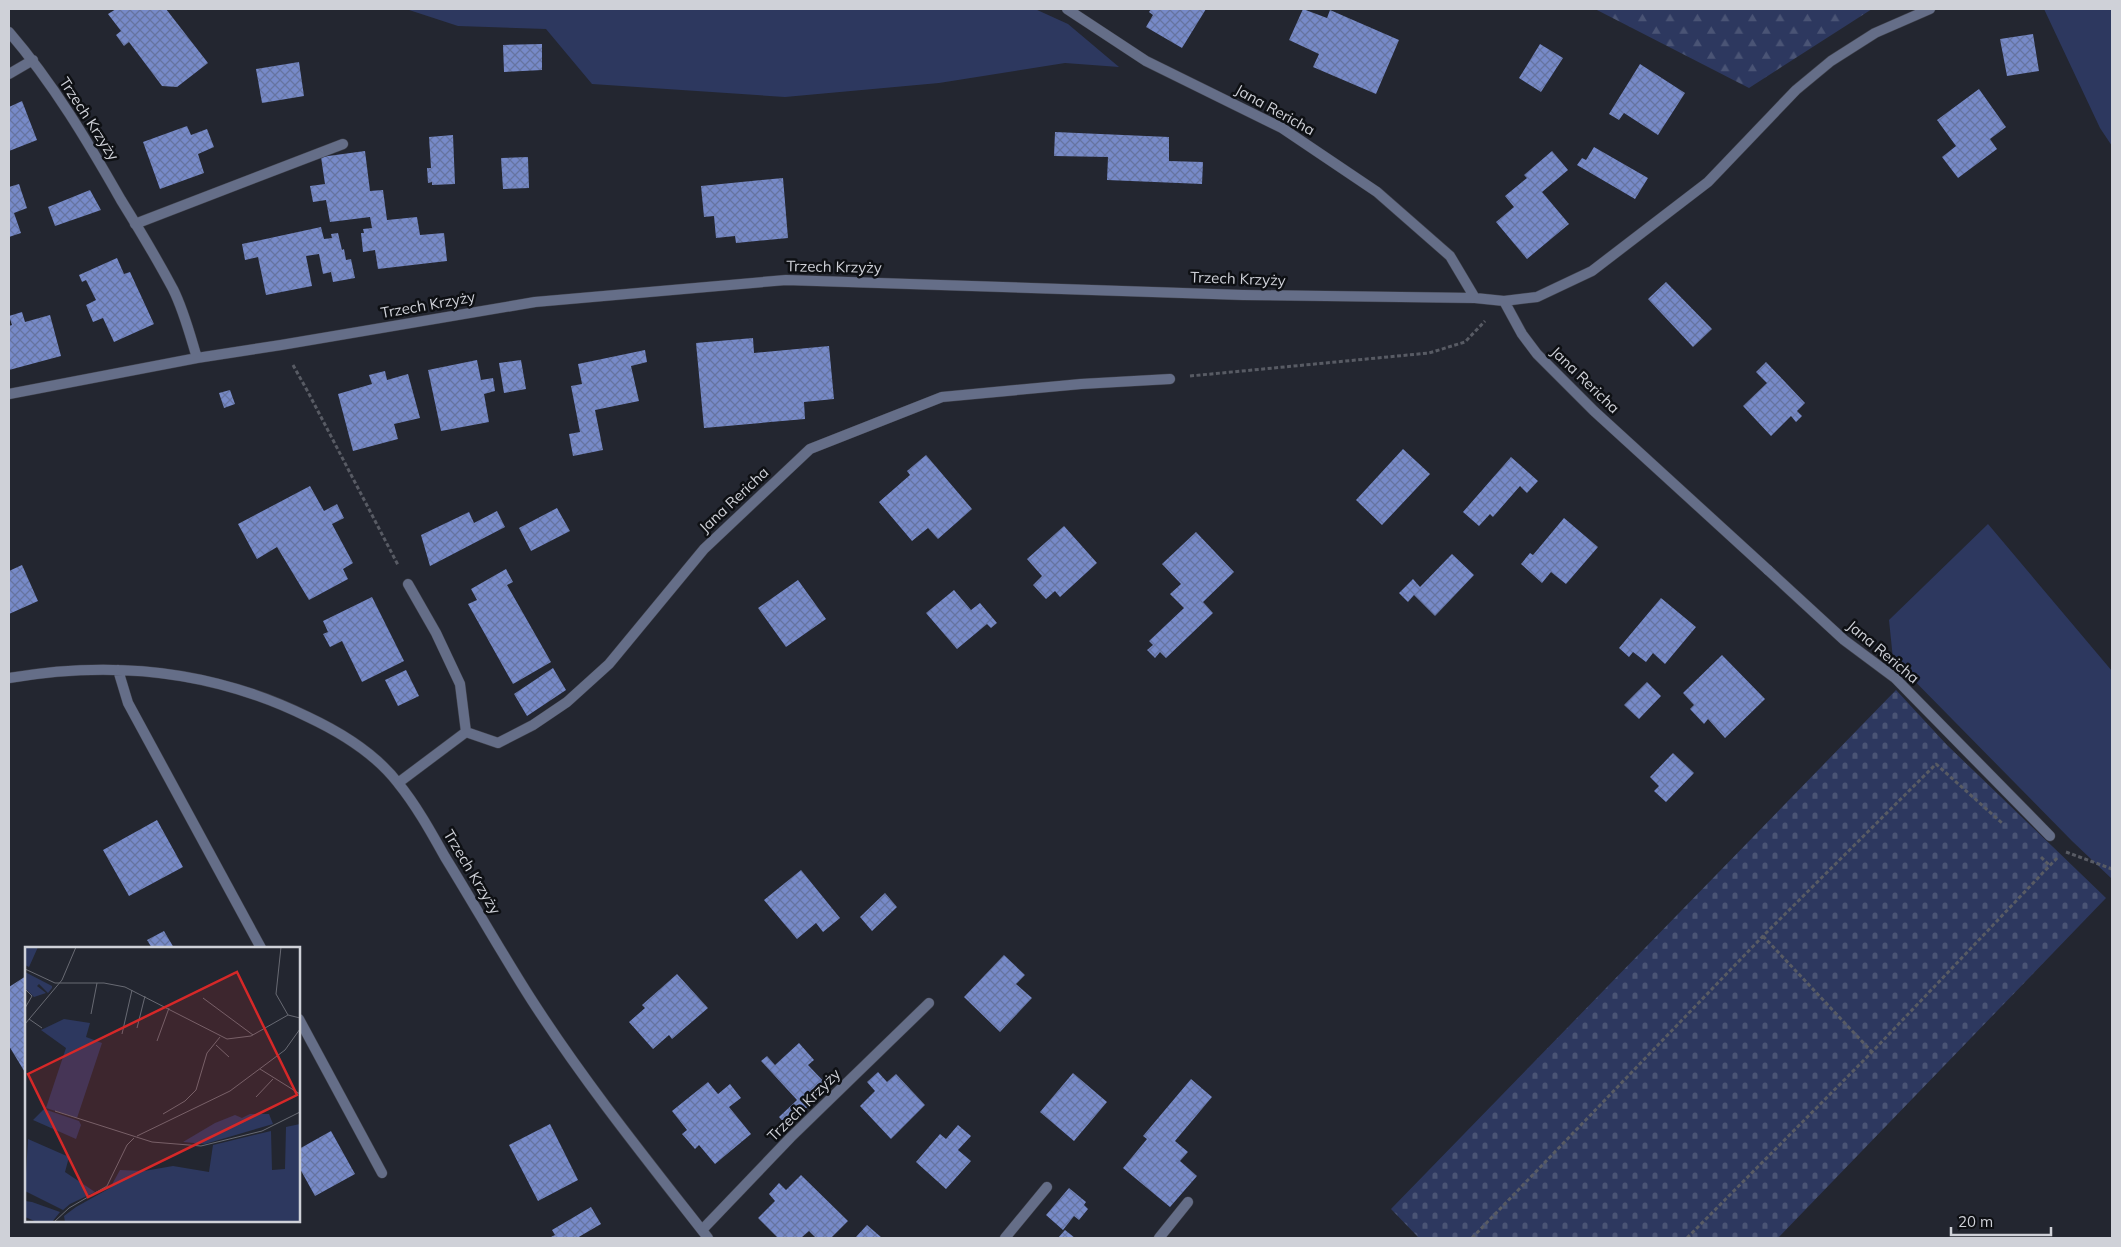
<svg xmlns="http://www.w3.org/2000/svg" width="2121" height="1247" font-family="Mulish,sans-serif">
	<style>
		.green { fill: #2d385f }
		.forest { fill: url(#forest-firs) }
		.cemetery { fill: url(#cemetery-stones) }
		.building { fill: url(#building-cross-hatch) }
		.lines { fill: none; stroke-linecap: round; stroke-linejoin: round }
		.service-casing { stroke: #3f414b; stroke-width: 11 }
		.minor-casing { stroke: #3f414b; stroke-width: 11 }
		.path { stroke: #585b64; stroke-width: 3; stroke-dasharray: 4 2.5; stroke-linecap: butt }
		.service { stroke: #656e88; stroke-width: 10 }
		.minor { stroke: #656e88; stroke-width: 10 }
		.labels { text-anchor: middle; stroke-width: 5; stroke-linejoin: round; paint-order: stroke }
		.street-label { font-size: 15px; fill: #cfd1d8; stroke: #0e1014 }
		.inset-road { fill: none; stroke: #686a73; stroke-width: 1 }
		.view { fill: #d62828; fill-opacity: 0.15; stroke: #d62828; stroke-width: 2.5 }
		.inset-edge { fill: none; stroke: #cfd1d8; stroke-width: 2.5 }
	</style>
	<defs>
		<pattern id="forest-firs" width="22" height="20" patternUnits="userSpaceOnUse" patternTransform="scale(1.25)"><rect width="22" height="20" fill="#2d385f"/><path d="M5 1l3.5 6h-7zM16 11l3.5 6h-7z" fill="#4a5475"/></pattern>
		<pattern id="cemetery-stones" width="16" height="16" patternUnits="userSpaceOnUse" patternTransform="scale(1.25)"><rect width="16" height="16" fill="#2d385f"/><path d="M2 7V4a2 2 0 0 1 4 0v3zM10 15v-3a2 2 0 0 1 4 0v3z" fill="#4a5475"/></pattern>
		<pattern id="building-cross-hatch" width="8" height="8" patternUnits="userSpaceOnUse" patternTransform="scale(1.25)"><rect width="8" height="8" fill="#778ac8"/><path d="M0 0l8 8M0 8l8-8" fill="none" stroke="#6674a0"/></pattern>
	</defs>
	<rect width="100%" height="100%" fill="#232630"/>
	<!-- green -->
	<path class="green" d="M406,9H1035L1068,24L1119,67L1065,63L939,83L785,97L592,84L546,29L458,26Z
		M2044,9H2112V146L2100,128Z
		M1988,524L2112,671V879L2072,841L1893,659L1889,620Z"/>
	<!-- forest -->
	<path class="forest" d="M1595,9H1872L1749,88Z"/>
	<!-- cemetery -->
	<path class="cemetery" d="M1896,690L1947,745L2106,898L1778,1238H1419L1391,1209Z"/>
	<!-- building -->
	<path class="building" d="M116,9H166L208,63L177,87L162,86L129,42L124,46L116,35L121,31L108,14Z
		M1151,9H1206L1182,48L1146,27L1153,15L1149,12Z
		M1303,9L1327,18L1330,10L1399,40L1376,94L1313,67L1319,54L1289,40Z
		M2033,34L2039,71L2007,76L2000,39Z
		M542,44V70L504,72L503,45Z
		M1540,44L1563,58L1541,92L1519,78Z
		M299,62L304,96L262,103L256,69Z
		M1640,64L1685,93L1658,135L1624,113L1619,120L1609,114Z
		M1979,89L2006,127L1990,139L1997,149L1958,178L1942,157L1956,146L1937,120Z
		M22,101L37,140L9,151V107Z
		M187,126L191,135L207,129L214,147L198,154L204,173L160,189L143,142Z
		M1055,132L1169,137V161L1203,162L1202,184L1107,180L1108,157L1054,156Z
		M453,135L455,184L432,185V182L428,183L427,168H431L429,137Z
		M1594,147L1648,178L1635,199L1577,165L1582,158L1586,160Z
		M365,151L370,191L383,190L387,220L417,217L420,235L444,233L447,261L378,269L375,250L363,252L361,233H364L363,229L372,228L370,217L330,222L326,200L313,202L310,186L325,184L321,157Z
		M1552,151L1568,170L1542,192L1569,224L1527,259L1496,222L1514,207L1505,196L1527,178L1524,175Z
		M528,157L529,188L503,189L501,158Z
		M783,178L788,238L736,243L735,236L716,238L714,216L704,217L701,186Z
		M19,184L27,208L14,213L21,233L9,237V187Z
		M90,190L101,210L55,226L48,207Z
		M321,227L324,239L332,238L331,234L338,233L342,250L344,249L346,260L351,259L355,278L333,282L331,272L323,274L319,254L306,256L312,286L266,295L258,257L245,260L242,244Z
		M117,258L124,274L130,272L154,324L114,342L103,318L93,322L86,305L96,300L86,280L82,282L79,275Z
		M1666,282L1712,329L1693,347L1648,299Z
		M22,312L25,322L50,315L61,356L9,370V326L12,325L9,316Z
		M753,338L754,353L829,346L834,399L804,402L805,419L704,428L696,343Z
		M645,350L647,362L631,366L639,401L595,410L603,450L573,456L569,434L580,432L571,386L582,384L578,364Z
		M477,360L481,380L493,378L495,391L484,394L489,422L441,431L428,370Z
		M521,360L526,389L504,393L499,363Z
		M1766,362L1805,403L1797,411L1802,416L1796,422L1791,416L1771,436L1743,406L1767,383L1756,372Z
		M385,371L387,380L408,374L420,418L394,424L398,439L353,451L338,394L372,384L369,375Z
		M230,390L235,404L224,408L219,393Z
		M1403,449L1430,474L1382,525L1356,500Z
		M926,455L972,509L938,539L928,528L912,541L879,502L910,475L907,471Z
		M1511,457L1538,481L1527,493L1520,486L1493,517L1490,514L1479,526L1463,512Z
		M310,486L324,511L337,504L344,518L332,524L353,563L343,569L348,579L309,600L277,547L257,559L238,524Z
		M557,508L570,531L531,551L519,528Z
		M497,511L505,527L430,566L421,535L469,512L474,523Z
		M1564,518L1598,547L1566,584L1551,572L1542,583L1521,564L1530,553L1533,555Z
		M1064,526L1097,563L1060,597L1055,591L1046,599L1033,585L1042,576L1027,559Z
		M1196,532L1234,572L1203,602L1213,613L1166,658L1160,652L1155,658L1147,650L1153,645L1149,641L1184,608L1170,594L1181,584L1162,564Z
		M1452,554L1474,575L1435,616L1414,595L1408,602L1399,593L1413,579L1420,587Z
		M22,565L38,601L9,614V571Z
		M506,569L513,582L507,585L551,662L513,684L468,604L477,600L471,589Z
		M798,580L826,619L786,647L758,608Z
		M954,590L971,610L980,603L997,623L991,628L987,624L957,649L926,613Z
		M372,597L404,661L362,682L342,641L330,647L323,634L328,632L323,621Z
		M1661,598L1696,627L1665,664L1653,653L1646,662L1633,652L1629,657L1619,648Z
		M1722,655L1765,699L1725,738L1708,719L1704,724L1690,709L1694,705L1683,693Z
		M553,668L566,690L527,716L514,694Z
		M406,670L419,696L398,706L385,680Z
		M1647,682L1661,696L1639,719L1624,705Z
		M1673,753L1694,773L1666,802L1654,791L1659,786L1650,777Z
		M157,820L183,867L129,896L103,850Z
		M801,870L840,918L823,932L816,923L797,939L764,900Z
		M885,893L897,907L872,931L860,917Z
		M164,931L174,948H152L147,940Z
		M1004,955L1025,975L1016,984L1032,998L1000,1032L964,997Z
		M677,974L708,1008L672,1039L669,1035L653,1049L629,1022L645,1008L642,1005Z
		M26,976V1074L9,1046V987Z
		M799,1043L814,1060L808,1065L829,1087L787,1126L779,1117L797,1100L761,1061L767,1056L775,1065Z
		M878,1072L887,1082L896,1074L925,1105L891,1139L860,1106L875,1091L867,1082Z
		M1073,1073L1107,1102L1074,1141L1040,1112Z
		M1191,1079L1212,1097L1175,1141L1188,1152L1180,1161L1197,1176L1170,1207L1123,1168L1147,1139L1143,1136Z
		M708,1082L718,1094L730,1084L741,1098L729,1107L751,1134L715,1164L699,1145L695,1149L682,1134L687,1130L672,1111Z
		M550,1124L578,1180L538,1201L509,1145Z
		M958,1125L971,1136L958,1150L971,1161L946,1189L916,1162L940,1134L946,1139Z
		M331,1131L355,1174L315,1196L299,1167V1149Z
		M801,1175L848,1221L831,1238H816L809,1231L801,1238H778L758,1218L775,1201L769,1194L779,1183L786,1190Z
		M1069,1188L1086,1202L1084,1205L1088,1209L1079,1220L1074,1216L1063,1230L1046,1215Z
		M591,1207L601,1224L577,1238H549L555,1235L552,1230Z
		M867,1225L882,1238H855Z
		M1065,1230L1075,1238H1058Z"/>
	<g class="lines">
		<!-- service casing -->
		<g class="service-casing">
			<path id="service" d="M135,224L343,144
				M1768,570L1844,640L1895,678L2050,836
				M1005,1238L1047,1187"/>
		</g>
		<!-- minor casing -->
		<g class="minor-casing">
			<path id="minor" d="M1067,9L1146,61L1282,128L1377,192L1450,256L1475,298L1504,301L1537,297L1592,271L1708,182L1796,90L1831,61L1875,33L1930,9
				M9,32C53,83 88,142 121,200C139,229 157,259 173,289C184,311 190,335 197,358
				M9,74L33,60
				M1504,301L1522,334L1537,354L1594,411L1768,570
				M9,394L197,358L281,345L535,302L786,280L1243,295L1475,298
				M408,584L436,633L460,684L466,732
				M118,670L128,703L261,948
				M9,678C113,660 213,670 308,717C342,733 375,753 398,783C416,805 431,832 445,857C474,904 501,952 531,999C585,1083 647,1160 708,1238
				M398,783L466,732L498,743L533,725L567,702L609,664L704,549L810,449L942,397L1081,384L1170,379
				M299,1019L382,1173
				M702,1230L791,1137L929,1003
				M1159,1238L1188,1202"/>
		</g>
		<!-- path -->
		<path class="path" d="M293,365L308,392L398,565
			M1190,376L1429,353L1465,342L1485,321
			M2066,852L2112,869
			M2041,857L2049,865
			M1763,936L1872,1052
			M1472,1238L1763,936L1936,764L2002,823
			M1687,1238L1872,1052L2058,857"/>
		<!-- service -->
		<use href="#service" class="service"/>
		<!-- minor -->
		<use href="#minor" class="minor"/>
	</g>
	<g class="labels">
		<!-- street labels -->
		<g class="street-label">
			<text transform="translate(1275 110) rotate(29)" y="5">Jana Rericha</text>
			<text transform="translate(89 119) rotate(57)" y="5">Trzech Krzyży</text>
			<text transform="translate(834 267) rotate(1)" y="5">Trzech Krzyży</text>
			<text transform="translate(1238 279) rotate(2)" y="5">Trzech Krzyży</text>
			<text transform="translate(428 305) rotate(-10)" y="5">Trzech Krzyży</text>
			<text transform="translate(1585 380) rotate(44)" y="5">Jana Rericha</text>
			<text transform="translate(734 500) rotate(-43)" y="5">Jana Rericha</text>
			<text transform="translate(1883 652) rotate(40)" y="5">Jana Rericha</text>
			<text transform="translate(472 872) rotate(59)" y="5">Trzech Krzyży</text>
			<text transform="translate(804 1105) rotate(-45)" y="5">Trzech Krzyży</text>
		</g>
	</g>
	<!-- overview -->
	<g transform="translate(25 947)">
		<rect width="275" height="275" fill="#232630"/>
		<path d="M0,0H13L4,20L0,18ZM0,25L27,39V41L23,46L14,37L12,39L21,46L9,50L0,41ZM19,162L54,174L56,178L51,192L8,173ZM225,167H244L248,177L180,197L158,195L190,176L210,168L217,171ZM3,192L44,210L40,225L70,245L45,257L38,263L0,244Z" fill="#2d385f"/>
		<path d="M275,177V275H40L39,269L51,260L85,241L95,223L119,224L148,219L184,225L188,198L246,184L247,223L260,222L261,180ZM0,254L7,255L35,265L27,275H12L0,270Z" fill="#2d385f"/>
		<path d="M39,72L65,76L61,90L77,96L52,171L21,161L41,101L16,83Z" fill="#2d385f"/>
		<path class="inset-road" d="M256,0L251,47L263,68M0,22L30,36H79L100,40L202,92L226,89L263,68L275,71M0,42L7,49L0,61M178,51L228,88M66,67L72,36M4,72L17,81M0,77L37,33L51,0M112,81L120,49M97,87L107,43M132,94L144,61M191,98L204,110M235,122L275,147M231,150L248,132M30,164L127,195L176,199L237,184L275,165M138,167L160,154L171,143L182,106L195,90M112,189L205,144L260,103L275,82M29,275L44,261L82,239L102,198L109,191"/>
		<path class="view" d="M212,25L272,148L63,250L3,127Z"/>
		<rect width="275" height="275" class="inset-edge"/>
	</g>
	<!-- border -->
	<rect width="2121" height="1247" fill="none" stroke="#cfd1d8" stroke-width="20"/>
	<!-- scale -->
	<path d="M1951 1227v8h100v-8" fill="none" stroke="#cfd1d8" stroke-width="2.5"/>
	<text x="1958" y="1227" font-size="15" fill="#cfd1d8" stroke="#0e1014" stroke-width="4" paint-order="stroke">20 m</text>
</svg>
